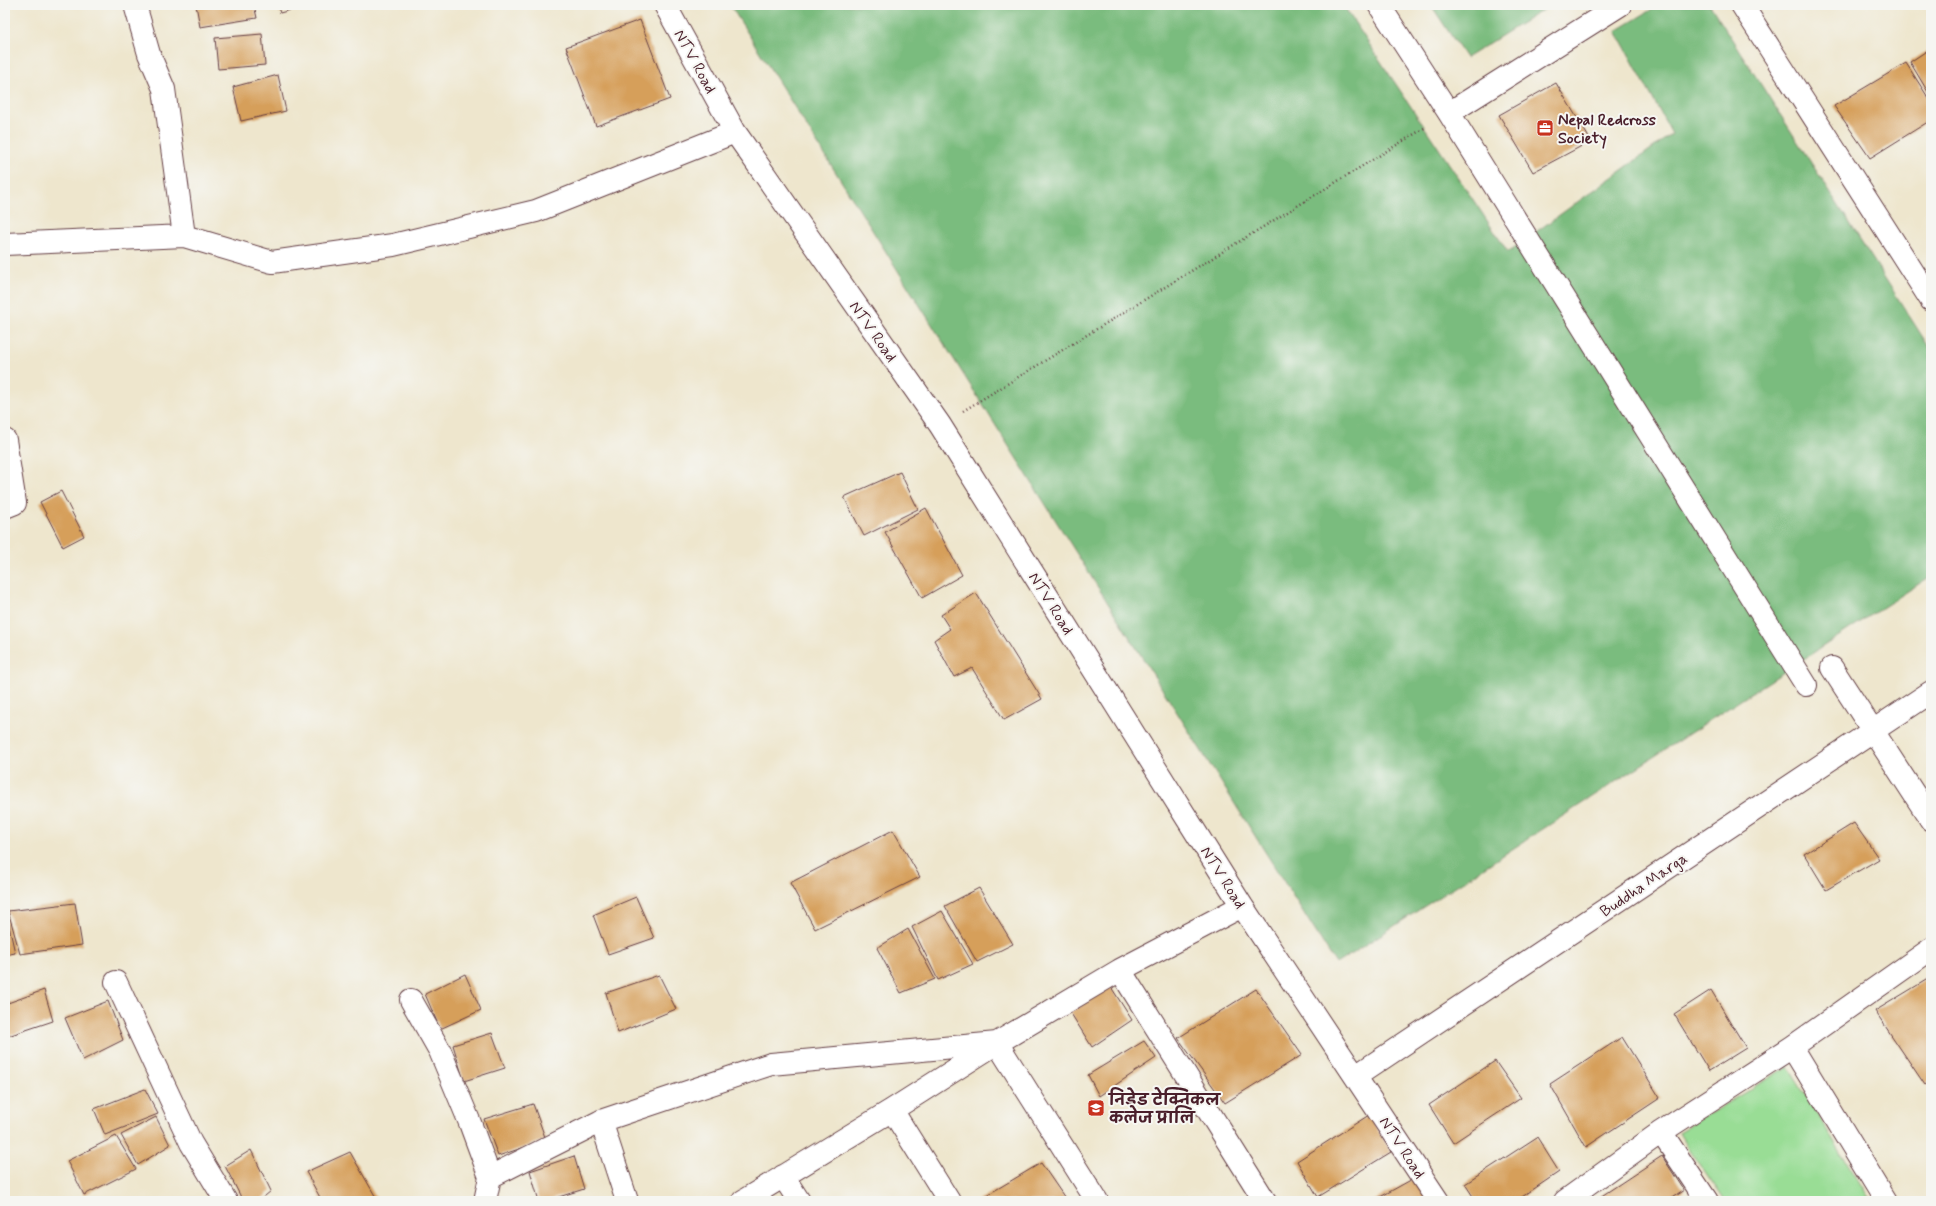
<svg xmlns="http://www.w3.org/2000/svg" width="1936" height="1206" font-family="Mynerve,'Playpen Sans Deva',sans-serif">
	<style>
		.green { fill: #99dd95; stroke: #727e60 }
		.forest { fill: #7abc7e; stroke: #626e54 }
		.building { fill: #d69f5a }
		.lines { fill: none; stroke-linecap: round; stroke-linejoin: round }
		.minor-casing { stroke: #633d43; stroke-width: 24 }
		.path { stroke: #633d43; stroke-width: 2.5; stroke-dasharray: 1 3; stroke-linecap: butt }
		.minor { stroke: #fff; stroke-width: 22 }
		.labels { text-anchor: middle; stroke-width: 4; stroke-linejoin: round; paint-order: stroke }
		.street-label { font-size: 16px; fill: #4a1f2b; stroke: #f6f6f2 }
		.poi-label { font-size: 16px; font-weight: bold; fill: #4a1f2b; stroke: #f6f6f2; text-anchor: start }
	</style>
	<rect width="100%" height="100%" fill="#f6f6f2"/>
	<filter id="ink" filterUnits="userSpaceOnUse"><feTurbulence type="fractalNoise" baseFrequency=".025" numOctaves="2"/><feDisplacementMap in="SourceGraphic" scale="8" xChannelSelector="R" yChannelSelector="G"/><feConvolveMatrix kernelMatrix="1 2 1 2 8 2 1 2 1" color-interpolation-filters="sRGB"/></filter>
	<filter id="wash" filterUnits="userSpaceOnUse"><feTurbulence type="fractalNoise" baseFrequency=".012" numOctaves="4" result="noise"/><feDisplacementMap in="SourceGraphic" scale="16" xChannelSelector="R" yChannelSelector="G"/><feGaussianBlur stdDeviation="0.9" result="paint"/><feColorMatrix in="noise" values="0 0 0 0 0 0 0 0 0 0 0 0 0 0 0 0 0 1.4 0 .05"/><feComposite in="paint" operator="in"/></filter>
	<g filter="url(#wash)">
		<rect width="100%" height="100%" fill="#eee6cd"/>
		<!-- green -->
		<path class="green" d="M1788,1067L1871,1201H1725L1678,1132Z"/>
		<!-- forest -->
		<path class="forest" d="M730,5H1343L1508,252L1672,134L1616,31L1659,5H1710L1931,350V576L1336,964Z
			M1431,5H1551L1466,58Z"/>
		<g id="blocks">
			<!-- building -->
			<path class="building" d="M196,5H254L257,18L200,27Z
				M277,5H308L280,13Z
				M640,20L670,99L596,126L566,47Z
				M262,34L265,65L218,69L215,38Z
				M1931,48V97L1910,62Z
				M1906,63L1931,102V120L1870,158L1834,106Z
				M278,75L286,111L241,121L233,87Z
				M1556,83L1591,141L1533,172L1499,115Z
				M900,472L918,509L864,536L844,497Z
				M61,491L84,536L63,547L40,502Z
				M926,508L962,575L922,598L885,532Z
				M976,593L1042,699L1004,720L972,668L954,677L934,640L950,629L941,615Z
				M1854,823L1879,859L1826,890L1804,854Z
				M893,830L920,877L815,929L790,883Z
				M979,888L1013,944L977,962L945,906Z
				M636,897L654,938L608,954L593,915Z
				M75,903L82,945L20,954L8,911Z
				M942,911L973,964L938,980L912,927Z
				M5,917H7L15,953L5,955Z
				M908,929L935,979L901,993L877,948Z
				M465,974L481,1010L440,1029L425,994Z
				M659,975L676,1009L618,1033L606,993Z
				M1931,977V1081L1925,1085L1875,1011Z
				M1111,987L1132,1020L1092,1047L1070,1012Z
				M1256,989L1302,1055L1225,1103L1178,1038Z
				M44,990L53,1021L5,1037V1004Z
				M1711,990L1746,1048L1709,1071L1674,1014Z
				M108,1001L123,1040L83,1060L65,1018Z
				M492,1033L505,1068L464,1081L453,1045Z
				M1622,1037L1660,1098L1586,1147L1550,1084Z
				M1144,1041L1156,1058L1099,1096L1088,1075Z
				M1495,1061L1521,1098L1453,1143L1429,1105Z
				M145,1089L158,1114L105,1135L94,1109Z
				M533,1104L546,1140L498,1156L484,1119Z
				M1369,1115L1391,1152L1318,1197L1297,1161Z
				M156,1117L170,1145L138,1165L121,1135Z
				M116,1136L136,1169L84,1195L67,1161Z
				M1537,1137L1559,1172L1516,1201H1476L1465,1184Z
				M251,1150L271,1191L259,1201H243L225,1166Z
				M350,1152L378,1201H322L306,1172Z
				M574,1156L584,1189L546,1201H539L530,1171Z
				M1662,1156L1684,1190L1667,1201H1594Z
				M1041,1163L1067,1201H977Z
				M1418,1176L1434,1201H1373Z"/>
		</g>
	</g>
	<g filter="url(#ink)">
		<use href="#blocks" fill-opacity="0" stroke="#633d43" stroke-width="1"/>
		<g class="lines">
			<!-- minor casing -->
			<g class="minor-casing">
				<path id="minor" d="M135,5L149,54L164,89L184,236
					M665,5L735,132L940,425L1242,906L1438,1201
					M1379,5L1449,113L1806,685
					M1742,5L1931,300
					M1449,113L1620,5
					M5,244L184,236L272,262L393,245L536,211L735,132
					M5,440L15,503L5,507
					M1832,668L1931,820
					M1120,970L1265,1201
					M116,982L191,1143L226,1201
					M411,1000L440,1051L470,1123L490,1177
					M1792,1047L1886,1201
					M1356,1076L1931,692
					M892,1110L949,1201
					M601,1121L627,1201
					M1661,1132L1707,1201
					M783,1176L799,1201
					M485,1201L490,1177L601,1121L771,1064L997,1043L1097,1201
					M743,1201L892,1110L997,1043L1120,970L1242,906
					M1565,1201L1661,1132L1792,1047L1931,949"/>
			</g>
			<!-- path -->
			<path class="path" d="M963,411L1426,127"/>
			<!-- minor -->
			<use href="#minor" class="minor"/>
		</g>
	</g>
	<!-- icons -->
	<defs>
		<g id="office-square" transform="scale(0.9)"><rect x="-9" y="-9" width="18" height="18" rx="4" fill="#c8321e" stroke="#f6f6f2"/><path d="M-6-3h4V-5.5h4V-3h4V5H-6ZM-1-4.5V-3h2v-1.5ZM-6 0V1H6V0Z" fill="#fff"/></g>
		<g id="school-square" transform="scale(0.9)"><rect x="-9" y="-9" width="18" height="18" rx="4" fill="#c8321e" stroke="#f6f6f2"/><path d="M0-5L7-2L0 1L-7-2ZM-4 1L0 2.5L4 1V4Q0 6-4 4Z" fill="#fff"/></g>
	</defs>
	<g fill-rule="evenodd">
		<use href="#office-square" x="1545" y="128"/>
		<use href="#school-square" x="1096" y="1108"/>
	</g>
	<g class="labels">
		<!-- street labels -->
		<g class="street-label">
			<text transform="translate(696 61) rotate(61)" y="6">NTV Road</text>
			<text transform="translate(874 331) rotate(55)" y="6">NTV Road</text>
			<text transform="translate(1052 603) rotate(58)" y="6">NTV Road</text>
			<text transform="translate(1224 877) rotate(58)" y="6">NTV Road</text>
			<text transform="translate(1643 884) rotate(-34)" y="6">Buddha Marga</text>
			<text transform="translate(1403 1147) rotate(57)" y="6">NTV Road</text>
		</g>
		<!-- poi labels -->
		<g class="poi-label">
			<text x="1558" y="125">Nepal Redcross<tspan x="1558" dy="18">Society</tspan></text>
			<text x="1109" y="1105">निडेड टेक्निकल<tspan x="1109" dy="18">कलेज प्रालि</tspan></text>
		</g>
	</g>
	<!-- margin -->
	<rect width="1936" height="1206" fill="none" stroke="#f6f6f2" stroke-width="20"/>
</svg>
